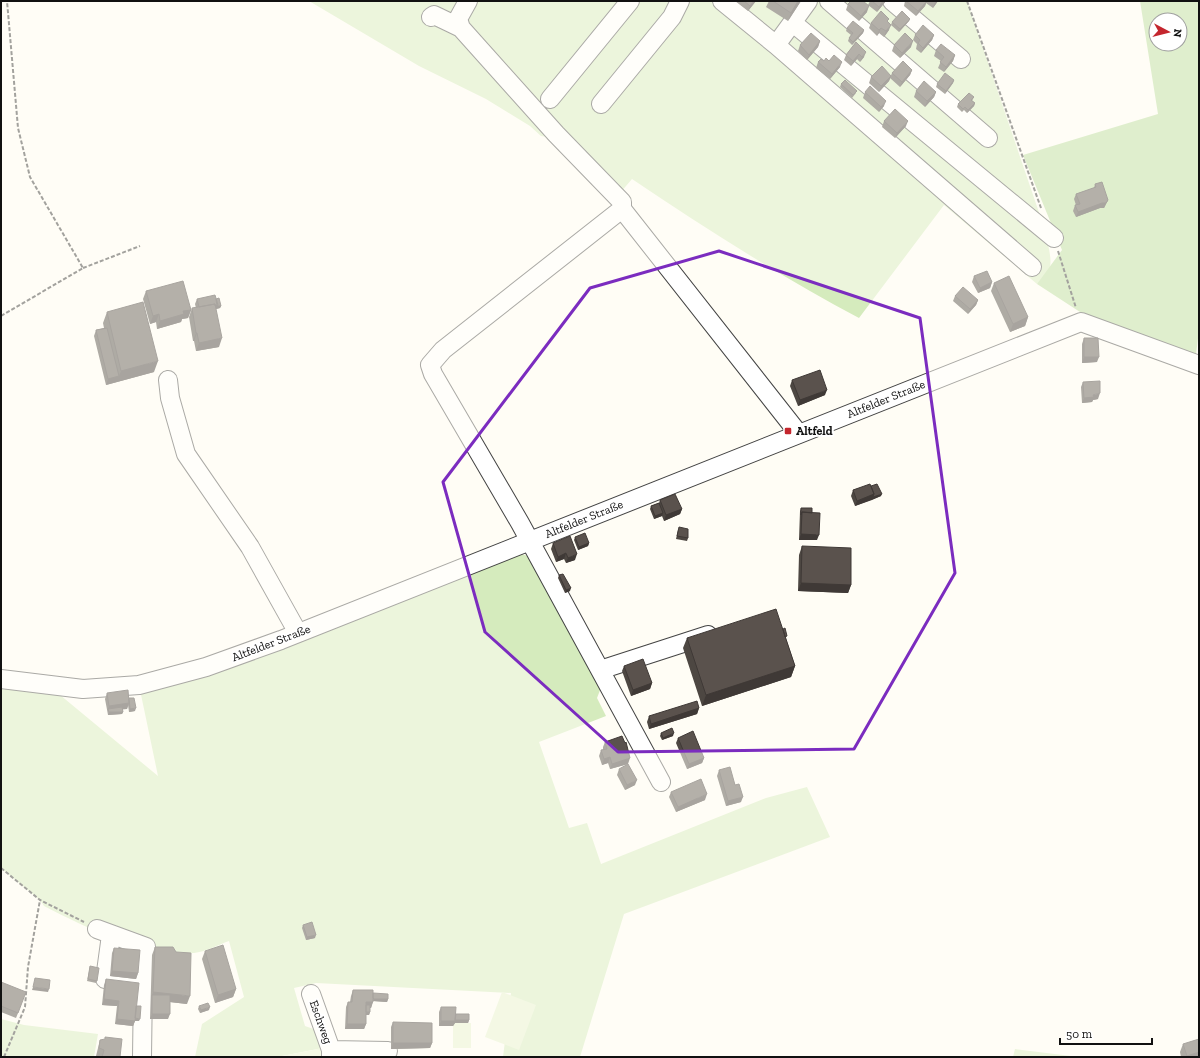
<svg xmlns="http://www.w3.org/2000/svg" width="1200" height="1058" font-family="'Zilla Slab',serif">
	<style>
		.green { fill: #d5ebbd }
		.forest { fill: #b9dc9c; fill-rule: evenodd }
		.pitch { fill: #e6f2cf }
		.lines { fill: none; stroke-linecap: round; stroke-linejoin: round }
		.minor-casing { stroke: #444; stroke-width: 20 }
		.path { stroke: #333; stroke-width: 2; stroke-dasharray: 4 2; stroke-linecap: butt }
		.minor { stroke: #fff; stroke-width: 18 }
		.wall { fill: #4d4742 }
		.shaded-wall { fill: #3f3936 }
		.building { fill: #5a524d; stroke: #3f3936 }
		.marked { fill: none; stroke: #7b2cbf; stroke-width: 3; stroke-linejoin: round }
		.poi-dot { fill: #c4262e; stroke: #fff; stroke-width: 1.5 }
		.labels { text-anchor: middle; stroke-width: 4; stroke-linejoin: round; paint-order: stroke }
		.street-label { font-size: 12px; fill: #111; stroke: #fff }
		.poi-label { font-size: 12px; font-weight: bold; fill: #111; stroke: #fff; text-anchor: start }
	</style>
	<rect width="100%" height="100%" fill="#fffdf5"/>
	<!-- green -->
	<path class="green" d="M309,1H967L1046,233C1049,254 1058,271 1037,284L944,205L859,318C780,276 706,229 632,179L620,193L553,138L541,136L530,126L486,99L419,66Z
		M518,553L531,557L602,685L597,698L606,716L539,742L569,828L587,823L601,864L766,798L807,787L830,837L624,914L580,1057H503L511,993L316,983L294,988L305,1026L322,1032L323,1048L277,1057H195L202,1024L244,997L229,941C218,945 205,952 194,953C141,955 89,929 44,906L40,900L1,868V679L48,685L158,776L139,685Z
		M1,1019L24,1025L98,1034L94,1057H1Z
		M1015,1049L1079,1057H1013Z"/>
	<!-- forest -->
	<path class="forest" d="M1140,1H1199V330L1195,363L1100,325L1037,284L1062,250L1023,155L1158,114ZM1156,20H1180V44H1156Z"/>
	<!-- pitch -->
	<path class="pitch" d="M502,992L536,1005L519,1050L485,1037Z
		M453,1023H471V1048H453Z
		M323,1048L328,1057H277Z"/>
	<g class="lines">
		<!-- minor casing -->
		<g class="minor-casing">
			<path id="minor" d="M468,1L458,19L461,28L556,134L622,202V209L799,434
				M722,1L776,45L1032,267
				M829,1L988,138
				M892,1L961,59
				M431,17L434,15L461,28
				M793,23L1054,238
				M776,45L808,1
				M550,99L630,1
				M601,104L672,17L680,1
				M622,209L443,350L430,365L433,374L520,523L661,782
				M168,380L170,398L186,454L250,547L298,633
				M600,670L708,635
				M1,679L83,689L139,685L206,667L281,640L1081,322L1199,365
				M97,929L146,947L143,984L142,1057
				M111,935L105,979L143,984
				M311,994L331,1050V1057
				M331,1050L388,1051"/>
		</g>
		<!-- path -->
		<path class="path" d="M967,1L1041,208
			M1058,251L1076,308
			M83,268L140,246
			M1,316L83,268L30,177L18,128L7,1
			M1,868L40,900L84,922
			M4,1057L25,1007L28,967L40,900"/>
		<!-- minor -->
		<use href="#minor" class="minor"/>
	</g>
	<!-- wall -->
	<path class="wall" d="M735,1H756L748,11Z
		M769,1H801L788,21L766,7Z
		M870,1H886L877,12L868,5Z
		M905,1H938L933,8L926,3L925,6L916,16L904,6Z
		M848,4L867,12L859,21L846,10Z
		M910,19L909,21L899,32L891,25L892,22Z
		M888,22L889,30L884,37L879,33L877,36L869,28L871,23Z
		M847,28L864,30L863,33L852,45L848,41L849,38L851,35L846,31Z
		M915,35H934L932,40L921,53L916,49L917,44L913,40Z
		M820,41L818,47L807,60L798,51L800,45Z
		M856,42L864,57L860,62L857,59L851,66L844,60L846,55Z
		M894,45L911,47L900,58L892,51Z
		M936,50L955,55L953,61L944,72L938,68L941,61L934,56Z
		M824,61H829L840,67L830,79L816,68L818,62Z
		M912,70L910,75L900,87L890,78L892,73Z
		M891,76L889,81L879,92L869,83L871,77Z
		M954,80L953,83L945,94L936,87L937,84Z
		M841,84L856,93L852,98L840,87Z
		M916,91L936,92L934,97L925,107L914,97Z
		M865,92L884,106L879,112L863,98Z
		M974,97L972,101L975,103L974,106L967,113L964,110L962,112L957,107L958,104Z
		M884,121L906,126L895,138L882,127Z
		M1095,184L1108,200L1104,208H1100L1076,217L1073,211L1075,205H1076L1074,199L1076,194L1094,188Z
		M974,276L992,282L990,288L978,293L972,282Z
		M994,283L1028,317L1025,326L1010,332L991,291Z
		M146,291L191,310L188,318L182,319L181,322L157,329L156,322L150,324L143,299Z
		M955,296L978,300L976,305L968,314L953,301Z
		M197,299H216L221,306L220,308L216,309V310L219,347L196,351L194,341H193L189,317L192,308H196L195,304Z
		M107,312L154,372L106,385L94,336L96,330L104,328L103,323Z
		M1084,338L1097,362L1082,363V344Z
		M792,380L825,395L798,406L790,386Z
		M1083,382L1098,399L1093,400L1092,402L1082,403L1081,387Z
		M871,486L881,496L855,506L851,496L853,490Z
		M660,500L682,509L680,514L664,521L662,516L654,519L650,509L651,506L659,503Z
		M801,508L812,513L817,540H799L800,511Z
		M678,530L688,538L687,541L676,539Z
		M575,537L589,543L588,546L578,550L574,540Z
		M553,543L575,560L566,563L564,559L556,562L551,549Z
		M802,546L851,585L848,593L798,591L799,555Z
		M559,575L570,591L565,593L558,578Z
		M783,629L786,638V639L795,666L791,677L702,706L683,648L687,638Z
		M624,666L652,683L650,689L631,696L622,671Z
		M107,693L129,699L135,711L129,712L128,705L127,709H122L123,712L122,714L108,715L105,699Z
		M699,708L697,714L649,729L647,722L649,716Z
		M661,733L673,736L662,740L660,736Z
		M678,738L704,758L702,763L687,769L676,743Z
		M605,742L625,743L628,764L610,769L608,763L602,765L599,756L601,750H603V747Z
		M619,769L635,785L625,790L617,775Z
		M719,770L735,785L741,802L726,806L717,776Z
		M671,792L705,800L676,812L669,797Z
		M303,925L315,938L306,940L302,928Z
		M155,947L187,1004L170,1002L168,1019H150L152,955Z
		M114,948L138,973L136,979L110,976L112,953Z
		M205,951L236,989L233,997L215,1003L202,959Z
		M90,966L97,981L96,983L87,981Z
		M106,979L136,1006L139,1021H135L133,1026L115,1024L117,1006L102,1005L104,985Z
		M1,982L18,1013L16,1018L1,1012Z
		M353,990L373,993L388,999L387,1002L373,1001L371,1008H370V1012L369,1015H366V1024L364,1029H345L346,1007L348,1002H350L351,996Z
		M199,1006L209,1010L200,1013L198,1009Z
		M441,1007L469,1020L468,1023H455L453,1026H439V1012Z
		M393,1022L432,1043L430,1048L391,1049V1027Z
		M100,1040L120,1057H99L96,1056Z
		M1183,1044L1199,1057H1181L1180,1052Z"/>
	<!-- shaded-wall -->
	<path class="shaded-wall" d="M754,1H756L748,11L750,6Z
		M798,1H801L788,21L791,13Z
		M883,1H886L877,12L879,7Z
		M927,1L925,6L916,16L918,11Z
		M936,1H938L933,8L935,2Z
		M869,6L867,12L859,21L861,16Z
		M910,19L909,21L899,32L900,29Z
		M891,25L889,30L884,37L886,31Z
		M881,28L879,33L877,36L879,30Z
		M864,30L863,33L852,45L853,42Z
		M934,35L932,40L921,53L923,48Z
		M820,41L818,47L807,60L809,55Z
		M913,41L911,47L900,58L902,53Z
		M866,52L864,57L860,62L862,57Z
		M859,54L857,59L851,66L853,61Z
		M955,55L953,61L944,72L946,67Z
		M842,62L840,67L830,79L832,74Z
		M912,70L910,75L900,87L902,82Z
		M891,76L889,81L879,92L881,86Z
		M954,80L953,83L945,94L946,91Z
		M936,92L934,97L925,107L927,101Z
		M886,101L884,106L879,112L881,107Z
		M975,103L974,106L967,113L968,110Z
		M908,121L906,126L895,138L897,133Z
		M1108,200L1104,208H1100L1076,217L1078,212Z
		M992,282L990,288L978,293L980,288Z
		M978,300L976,305L968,314L970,309Z
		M218,305L221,306L220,308L216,309V311L199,309Z
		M191,310L188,318L182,319L181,322L157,329L160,321L183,311Z
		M159,314L156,322L150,324L153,316Z
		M1028,317L1025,326L1010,332L1013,324Z
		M196,333H197L194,341H193Z
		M222,338L219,347L196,351L199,343Z
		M1084,357H1099L1097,362L1082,363Z
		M158,361L154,372L106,385L108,379L119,376L121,371Z
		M827,390L825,395L798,406L800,400Z
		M1100,393L1098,399L1093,400L1092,402L1082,403L1084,398Z
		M874,494L872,500L855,506L857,501Z
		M882,494L881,496L872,500L873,497Z
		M682,509L680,514L664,521L666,515Z
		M663,513L662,516L654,519L655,516Z
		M801,534L819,535L817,540H799Z
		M589,543L588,546L578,550L579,547Z
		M566,553L564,559L556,562L558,557Z
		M577,554L575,560L566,563L568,558Z
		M801,583L851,585L848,593L798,591Z
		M571,588L570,591L565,593L566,590Z
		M795,666L791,677L702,706L706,695Z
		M652,683L650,689L631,696L633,690Z
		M129,703L127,709L109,711L108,709L107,711L109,706Z
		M136,708L135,711L129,712L130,709Z
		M699,708L697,714L649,729L651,724Z
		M109,712H123L122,714L108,715Z
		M674,733L673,736L662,740L663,738Z
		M610,757L608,763L602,765L604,759Z
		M630,758L628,764L610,769L612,764Z
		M704,758L702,763L687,769L689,764Z
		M637,780L635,785L625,790L627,785Z
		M707,794L705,800L676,812L678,807Z
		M743,797L741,802L726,806L728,801Z
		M316,935L315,938L306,940L307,937Z
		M112,971L138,973L136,979L110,976Z
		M33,987L49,989L48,992L32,990Z
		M236,989L233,997L215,1003L218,995Z
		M153,992L190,996L187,1004L152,1000V995Z
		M104,999L119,1001L117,1006L102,1005Z
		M374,999H388L387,1002L373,1001Z
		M366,1002H373L371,1008H365Z
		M210,1007L209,1010L200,1013L201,1010Z
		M370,1012L369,1015H364L365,1013Z
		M152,1014H170L168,1019H150Z
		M134,1018L140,1019L139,1021H133Z
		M117,1019L135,1021L133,1026L115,1024Z
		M455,1020H469L468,1023H455L453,1026H439L441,1021Z
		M347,1024H366L364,1029H345Z
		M393,1043H432L430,1048L391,1049Z
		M1199,1052V1057H1186L1187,1056Z"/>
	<!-- building -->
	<path class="building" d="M744,1H754L750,6Z
		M773,1H798L791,13Z
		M851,1H863L869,6L861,16L848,4Z
		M872,1H883L879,7Z
		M906,1H927L918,11Z
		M881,11L889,19L887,21L891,25L886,31L881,28L879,30L871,23Z
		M902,11L910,19L900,29L892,22Z
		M853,21L864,30L853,42L849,38L853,33L847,28Z
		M923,25L934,35L923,48L918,43L920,40L915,35Z
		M811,33L820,41L809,55L800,45Z
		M905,33L913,41L902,53L894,45Z
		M856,42L866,52L862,57L859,54L853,61L846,55Z
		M941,44L955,55L946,67L940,62L944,57L936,50Z
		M834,55L842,62L832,74L818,62L821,59L824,61L826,58L829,61Z
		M903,61L912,70L902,82L892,73Z
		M882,66L891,76L881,86L871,77Z
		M945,73L954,80L946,91L937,84Z
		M845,80L857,91L853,95L841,84Z
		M924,81L936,92L927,101L916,91Z
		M870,86L886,101L881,107L865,92Z
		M969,93L974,97L971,100L975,103L968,110L965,107L963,109L958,104Z
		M895,109L908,121L897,133L884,121Z
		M1102,182L1108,200L1106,203H1102L1078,212L1075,205L1080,204L1076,194L1096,187L1095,184Z
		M987,271L992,282L980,288L974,276Z
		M1009,276L1028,317L1013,324L994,283Z
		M183,281L191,310L183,311L184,314L160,321L159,314L153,316L146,291Z
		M963,287L978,300L970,309L955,296Z
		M215,295L218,305L215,306V304L199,307L197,299Z
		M219,298L221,306H217L216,299Z
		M143,302L158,361L121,371L107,312Z
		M215,304L222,338L199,343L197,333H196L192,308Z
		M107,328L119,376L108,379L96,330Z
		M1084,338H1098L1099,357H1084Z
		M820,370L827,390L800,400L792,380Z
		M1100,381V393L1093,395L1094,397L1084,398L1083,382Z
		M870,484L874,494L857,501L853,490Z
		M877,484L882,494L873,497L874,494L871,486Z
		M675,494L682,509L666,515L660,500Z
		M659,503L663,513L655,516L651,506Z
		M801,508H812V513L802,512L801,515Z
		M802,512L820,513L819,535L801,534Z
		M679,527L688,529V538L677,536Z
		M585,533L589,543L579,547L575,537Z
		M570,536L577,554L568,558L566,553L558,557L553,543Z
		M802,546L851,548V585L801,583Z
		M563,574L571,588L566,590L559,575Z
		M776,609L795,666L706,695L687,638Z
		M785,628L787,636L785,637L783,629Z
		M643,659L652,683L633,690L624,666Z
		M128,690L129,703L109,706L107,693Z
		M129,698H134L136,708L130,709Z
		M697,701L699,708L651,724L649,716Z
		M122,707L123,712H109L108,709Z
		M672,728L674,733L663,738L661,733Z
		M693,731L704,758L689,764L678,738Z
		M622,736L625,743L626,742L630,758L612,764L610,757L604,759L601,750L607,749L605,742Z
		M628,764L637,780L627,785L619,769Z
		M730,767L735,785L739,784L743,797L728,801L719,770Z
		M701,779L707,794L678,807L671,792Z
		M312,922L316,935L307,937L303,925Z
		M223,945L236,989L218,995L205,951Z
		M155,947H173L176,952L191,953L190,996L153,992Z
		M114,948L140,950L138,973L112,971Z
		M90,966L99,968L97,981L88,979Z
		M35,978L50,980L49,989L33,987Z
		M106,979L139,983L135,1021L117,1019L119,1001L104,999Z
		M1,982L26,992L18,1013L1,1006Z
		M353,990H373V1002H366V1024H347L348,1002H352Z
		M373,993L388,994V999H374L373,998Z
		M152,995H170V1014H152Z
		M208,1003L210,1007L201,1010L199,1006Z
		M366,1005H370V1012H366Z
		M136,1006H141L140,1019L135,1018Z
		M441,1007H456L455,1021H441Z
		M456,1014H469V1020H455Z
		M393,1022L432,1023V1043H393Z
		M105,1037L122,1039L120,1057H102L104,1050L99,1048L100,1040L105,1039Z
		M1199,1039V1052L1187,1056L1183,1044Z"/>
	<!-- marked area -->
	<path d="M0 0H1200V1058H0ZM719,251L920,318L955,573L854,749L618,752L485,632L443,482L590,288Z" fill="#fffdf5" fill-opacity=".55" fill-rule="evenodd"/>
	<path class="marked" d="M719,251L920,318L955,573L854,749L618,752L485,632L443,482L590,288Z"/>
	<!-- markers -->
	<rect class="poi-dot" x="784" y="427" width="8" height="8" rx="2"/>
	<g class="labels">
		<!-- street labels -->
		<g class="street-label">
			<text transform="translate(886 399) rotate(-22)" y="4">Altfelder Straße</text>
			<text transform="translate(584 519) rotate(-22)" y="4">Altfelder Straße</text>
			<text transform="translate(271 643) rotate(-21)" y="4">Altfelder Straße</text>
			<text transform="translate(321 1022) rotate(70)" y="4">Eschweg</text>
		</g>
		<!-- poi labels -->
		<g class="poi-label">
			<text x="796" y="435">Altfeld</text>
		</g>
	</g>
	<!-- border -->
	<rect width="1200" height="1058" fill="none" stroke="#111111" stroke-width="4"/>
	<!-- north arrow -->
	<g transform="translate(1168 32) rotate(97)"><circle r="19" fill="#ffffff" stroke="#a0a0a0"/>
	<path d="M0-3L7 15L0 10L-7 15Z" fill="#c4262e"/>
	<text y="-6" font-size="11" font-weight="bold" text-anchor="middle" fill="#111111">N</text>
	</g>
	<!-- scale -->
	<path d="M1060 1038v6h92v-6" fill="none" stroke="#111111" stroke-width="2"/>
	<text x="1066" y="1038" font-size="12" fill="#111111" stroke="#ffffff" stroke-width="3" paint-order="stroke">50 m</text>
</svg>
